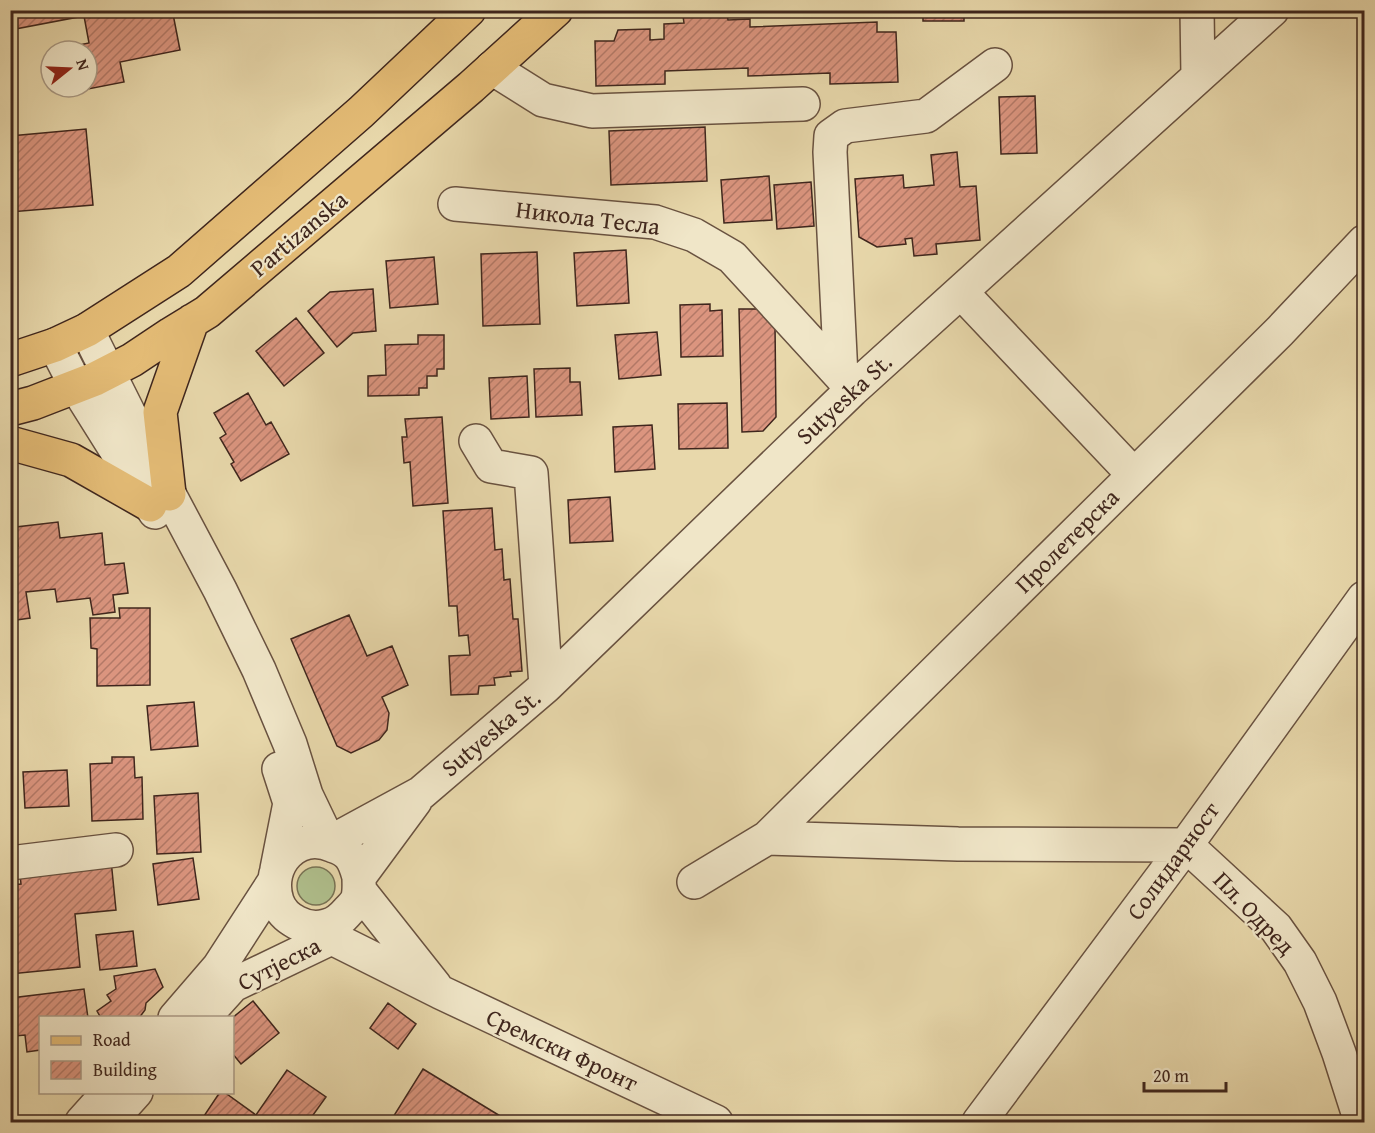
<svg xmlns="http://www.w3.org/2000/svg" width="1375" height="1133" font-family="'Gentium Book Plus',serif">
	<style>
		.green { fill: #b0c08d; stroke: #787355; stroke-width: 1.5 }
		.building { fill: url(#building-hatch); stroke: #3f261d; stroke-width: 1.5 }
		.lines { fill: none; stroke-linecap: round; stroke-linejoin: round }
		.minor-casing { stroke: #695240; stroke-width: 36 }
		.major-casing { stroke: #3f261d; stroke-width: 36 }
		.minor { stroke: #f0e6c8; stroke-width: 33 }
		.major { stroke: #e4bc76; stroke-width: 33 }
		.labels { text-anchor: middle; stroke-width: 4.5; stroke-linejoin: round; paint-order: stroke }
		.street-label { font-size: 24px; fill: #3f261d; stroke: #f0e6c8 }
	</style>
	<defs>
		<pattern id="building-hatch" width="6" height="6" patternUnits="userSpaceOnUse" patternTransform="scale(1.5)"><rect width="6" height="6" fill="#db957f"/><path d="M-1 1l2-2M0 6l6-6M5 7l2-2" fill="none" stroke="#b37967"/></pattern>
	</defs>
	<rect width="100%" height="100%" fill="#e8d8ab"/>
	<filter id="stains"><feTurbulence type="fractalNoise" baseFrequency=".00333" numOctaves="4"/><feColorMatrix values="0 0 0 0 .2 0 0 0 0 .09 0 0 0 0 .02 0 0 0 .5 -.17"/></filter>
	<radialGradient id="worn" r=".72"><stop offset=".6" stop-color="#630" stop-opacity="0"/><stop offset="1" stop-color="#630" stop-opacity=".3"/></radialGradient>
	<!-- green -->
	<path class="green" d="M297 886a19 19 0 1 1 38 0a19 19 0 1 1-38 0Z"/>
	<!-- building -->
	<path class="building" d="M10,10H190L173,14L180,50L120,62L124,82L78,91L77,87H87V51H70L69,47L89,43L84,16L10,30Z
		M923,10H964V21H923Z
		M988,10H1027L989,15Z
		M727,15L728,20L750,19V27L877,22V32H896L898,82L830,84V73L748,76V68L665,71V84L596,86L595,41H614L618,30L650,29V40L664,39V24L684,23L683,16Z
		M1035,96L1037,153L1001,154L999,97Z
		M705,127L707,181L611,185L609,131Z
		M86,129L93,205L10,212V136Z
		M957,152L960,187L976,186L980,240L936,244L937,254L914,256L912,238L905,239L906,244L877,247L859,237L855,179L903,175L904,188L934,185L931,155Z
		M769,176L772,220L724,223L721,180Z
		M811,182L814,226L777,229L774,185Z
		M626,250L629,303L577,306L574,253Z
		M537,252L540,324L483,326L481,254Z
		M434,257L438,304L390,308L386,261Z
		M373,289L376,331L353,333L337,347L308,311L330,292Z
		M710,304V311L722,310L723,356L681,357L680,305Z
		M739,309H759L775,325L776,417L763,431L742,432Z
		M296,318L324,353L284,386L256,351Z
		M657,332L661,375L619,379L615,335Z
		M418,335H444V369H437V376H427V388H419V395L368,396V376L386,375L385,345L418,344Z
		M570,368V382H580L582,415L536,417L534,369Z
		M527,376L529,417L491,419L489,378Z
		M248,393L266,425L271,422L289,454L241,481L231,464L234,462L220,438L226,434L214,413Z
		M727,403L728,448L679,449L678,404Z
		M442,417L448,503L413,506L410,462L404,463L402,437H407L405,419Z
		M652,425L655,469L615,472L613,427Z
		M610,497L613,541L570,543L568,500Z
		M492,508L495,550L502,549L504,580L510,579L513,619H518L522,671L510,672L511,676L494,678L495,685L479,686L478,694L451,695L449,656L470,655L468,635L459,636L457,606H449L443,511Z
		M58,522L60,538L102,533L105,565L124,563L128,593L113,595L115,612L93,615L90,598L57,602L55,589L26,592L30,618L10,621V547L18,546L16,527Z
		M119,608H150V685L97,686V649L91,648L90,618H120Z
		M349,615L367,656L392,646L408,685L382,697L389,713L387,730L379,740L351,753L337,746L291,639Z
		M194,702L198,746L151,750L147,706Z
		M112,757H134L135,778L142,777L143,819L92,821L90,764L112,763Z
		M67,770L69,806L25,808L23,772Z
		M198,793L201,852L157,854L154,796Z
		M193,858L199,899L158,905L153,864Z
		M111,860L116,910L75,914L80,967L10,974V885L21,884L20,875Z
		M133,931L137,966L100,970L96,935Z
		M155,969L163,987L146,1003L145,1010L139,1018H101L97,1011L111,1001L107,995L116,989L114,976Z
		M84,989L88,1018H40V1050L27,1052L25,1035L15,1036L11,998Z
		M253,1001L279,1033L241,1064L232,1053V1018Z
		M388,1003L416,1024L398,1049L370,1028Z
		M423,1069L510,1122H390Z
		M287,1070L326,1097L308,1122H207L202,1119L220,1092H224L256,1115Z"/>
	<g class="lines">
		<!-- minor casing -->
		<g class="minor-casing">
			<path id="minor" d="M1197,10L1198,77
				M492,68L543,100L592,111L803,104
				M455,204L655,222L694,235L732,257L841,376L852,390
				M961,292L1134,475
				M87,330L169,494L220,590L259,670L290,744L306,795L329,843L421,793L546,686L852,390L1272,10
				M55,345L76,386L155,512
				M841,376L830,152L831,136L845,126L926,116L995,65
				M476,441L491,466L531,473L546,686
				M767,838L1280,331L1364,242
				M10,863L116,850
				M277,869L290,803L279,769
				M359,877C357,870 355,862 350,856C346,851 340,848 334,846C298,829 265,864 277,901C283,919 307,932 326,926C336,924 342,918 348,911C351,908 355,904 357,900C360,893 359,885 359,877L415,801
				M694,882L767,838L958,844L1186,845L1276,928L1300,962L1320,1002L1339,1053L1361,1122
				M359,890L435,986
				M310,927L440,992L716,1122
				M205,1016L233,985L331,938
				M175,1018L219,967L274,882
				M82,1122L109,1092
				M109,1122L136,1092
				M979,1122L1186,845L1364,598"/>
		</g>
		<!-- major casing -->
		<g class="major-casing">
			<path id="major" d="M10,360L55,345L87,330L179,271L361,112L469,10
				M10,409L33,403L95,379L132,360L171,334L207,312L471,87L556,10
				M10,443L71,460L150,505
				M169,494L160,412L192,321"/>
		</g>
		<!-- minor -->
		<use href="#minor" class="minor"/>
		<!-- major -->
		<use href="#major" class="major"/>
	</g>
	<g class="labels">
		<!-- street labels -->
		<g class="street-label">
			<text transform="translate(588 218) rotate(7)" y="8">Никола Тесла</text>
			<text transform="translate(299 234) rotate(-40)" y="8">Partizanska</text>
			<text transform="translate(844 399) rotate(-43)" y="8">Sutyeska St.</text>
			<text transform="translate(1067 541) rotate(-45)" y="8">Пролетерска</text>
			<text transform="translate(491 733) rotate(-40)" y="8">Sutyeska St.</text>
			<text transform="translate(1173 861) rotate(-54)" y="8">Солидарност</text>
			<text transform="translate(1254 913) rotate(46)" y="8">Пл. Одред</text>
			<text transform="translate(279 964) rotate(-27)" y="8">Сутјеска</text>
			<text transform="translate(562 1050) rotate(25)" y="8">Сремски Фронт</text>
		</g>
	</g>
	<!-- margin -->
	<rect width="1375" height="1133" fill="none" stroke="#e8d8ab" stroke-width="36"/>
	<rect x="12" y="12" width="1351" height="1109" fill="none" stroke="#3f261d" stroke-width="3"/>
	<rect x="18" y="18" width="1339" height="1097" fill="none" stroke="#3f261d" stroke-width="1.5"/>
	<!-- legend -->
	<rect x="39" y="1016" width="195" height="78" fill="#f0e6c8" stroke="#a99984" stroke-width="1.5"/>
	<rect x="51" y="1036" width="30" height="9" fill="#e4bc76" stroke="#a99984" stroke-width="1.5"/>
	<text x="93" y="1046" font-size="18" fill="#3f261d">Road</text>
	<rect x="51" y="1061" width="30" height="18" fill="url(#building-hatch)" stroke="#a99984" stroke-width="1.5"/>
	<text x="93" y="1076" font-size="18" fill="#3f261d">Building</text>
	<!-- north arrow -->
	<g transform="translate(69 69) rotate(72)"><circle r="28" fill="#f0e6c8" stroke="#a99984" stroke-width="1.5"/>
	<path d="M0-4.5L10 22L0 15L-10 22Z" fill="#8f2418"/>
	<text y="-9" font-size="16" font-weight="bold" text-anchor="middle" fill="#3f261d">N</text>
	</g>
	<!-- scale -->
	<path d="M1144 1082v9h82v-9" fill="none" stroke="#3f261d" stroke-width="3"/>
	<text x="1153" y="1082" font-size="18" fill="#3f261d" stroke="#f0e6c8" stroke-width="4.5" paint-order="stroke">20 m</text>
	<rect width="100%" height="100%" filter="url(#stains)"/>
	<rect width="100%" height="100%" fill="url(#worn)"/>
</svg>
